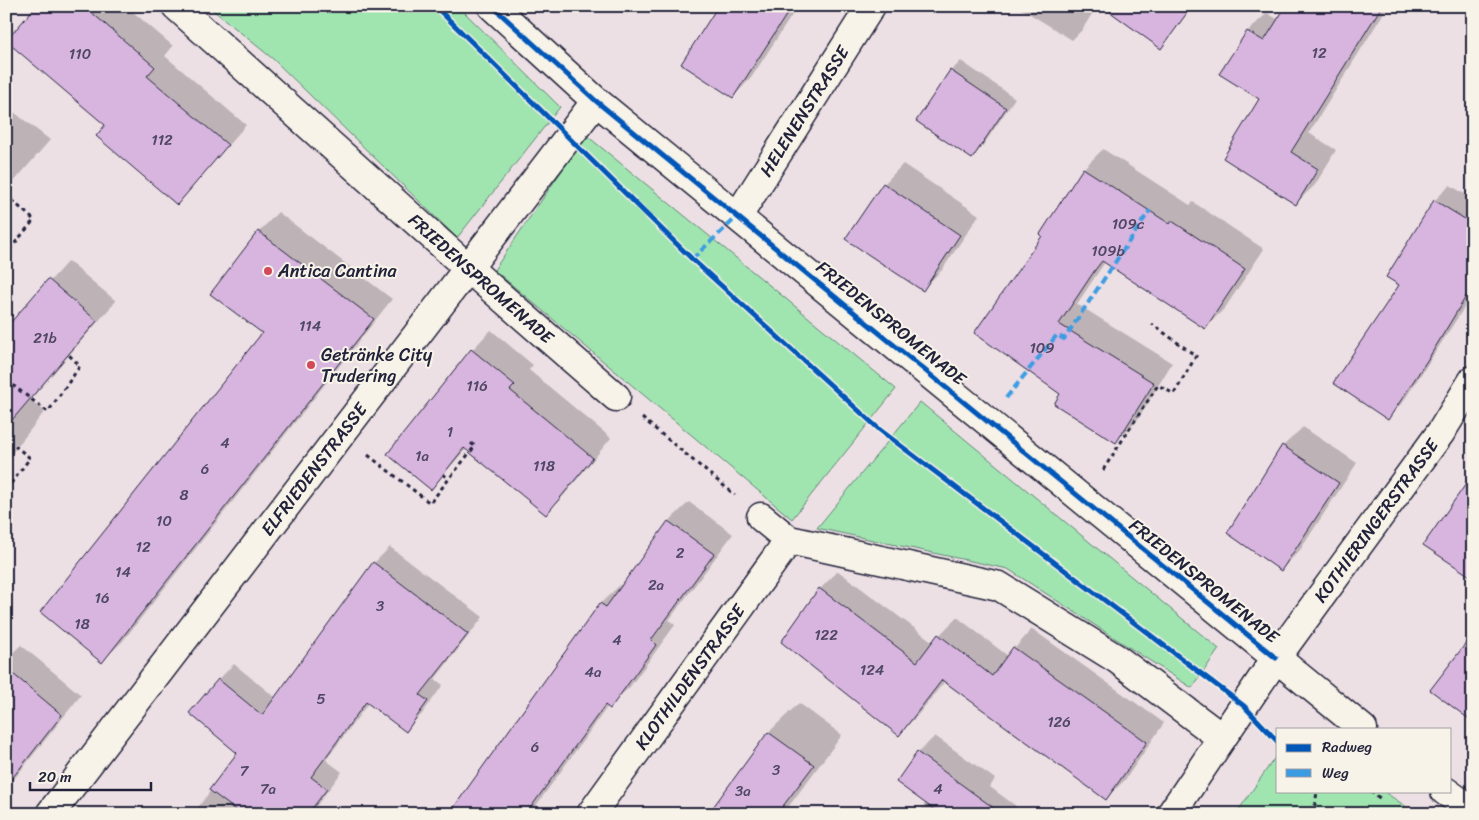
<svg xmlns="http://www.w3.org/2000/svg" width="1479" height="820" font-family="Sriracha,sans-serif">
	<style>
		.green { fill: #a0e5b0; stroke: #618476 }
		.shadow { fill: #0003 }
		.building { fill: #d7b5df; stroke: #22223b }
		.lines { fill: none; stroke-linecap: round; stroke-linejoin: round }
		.street-casing { stroke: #22223b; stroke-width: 31 }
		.secondary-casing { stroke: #22223b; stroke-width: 31 }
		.path { stroke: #22223b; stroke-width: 3; stroke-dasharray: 4 4; stroke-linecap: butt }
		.street { stroke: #f7f3e8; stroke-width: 28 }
		.secondary { stroke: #f7f3e8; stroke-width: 28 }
		.quiet { stroke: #3c9ce2; stroke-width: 4; stroke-dasharray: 8 4; stroke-linecap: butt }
		.cycleway-casing { stroke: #f7f3e8; stroke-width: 8 }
		.cycleway { stroke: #0057b8; stroke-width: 5 }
		.poi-dot { fill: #d1495b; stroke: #f7f3e8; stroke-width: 2 }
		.labels { text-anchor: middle; stroke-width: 4; stroke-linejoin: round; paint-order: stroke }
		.number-label { font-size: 15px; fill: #4f4764 }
		.street-label { font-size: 18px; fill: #22223b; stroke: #f7f3e8 }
		.poi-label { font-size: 18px; fill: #22223b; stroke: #f7f3e8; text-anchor: start }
	</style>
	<rect width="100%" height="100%" fill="#ede0e5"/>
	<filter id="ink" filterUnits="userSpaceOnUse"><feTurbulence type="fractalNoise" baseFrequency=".02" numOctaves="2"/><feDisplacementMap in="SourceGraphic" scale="10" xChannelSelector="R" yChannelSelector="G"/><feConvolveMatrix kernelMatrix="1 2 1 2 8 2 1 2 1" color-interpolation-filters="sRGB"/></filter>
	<g filter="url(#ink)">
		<!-- green -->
		<path class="green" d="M208,6H458L560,107L457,238L273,59Z
			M586,135L896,389L792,519L494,270Z
			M920,402L1219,649L1192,688L1008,569L817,528Z
			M1278,753V791H1383L1417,814H1236Z"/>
		<!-- shadow -->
		<path class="shadow" d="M37,6H126L173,46L165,56L246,125L177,203L107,125Z
			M719,6H798L751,78L733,97Z
			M1017,6H1097L1082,30L1072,40Z
			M1287,6H1388L1309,133L1336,150L1315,185L1296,203L1261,99L1221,74L1248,31L1267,13L1279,20Z
			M961,61L1015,98L982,147L972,157L951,71Z
			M6,106L50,140L6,191Z
			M1103,149L1190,205L1193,202L1264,249L1225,308L1205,328L1105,262L1077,304L1172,363L1136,422L1116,441L1062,393L1044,235L1084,168Z
			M903,164L979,215L942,270L922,290L884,184Z
			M1450,185L1473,199V294L1403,402L1387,418L1401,285L1434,201Z
			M278,212L392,299L122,642L102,661L263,333L259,232Z
			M68,261L116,301L30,400L45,411L6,461V330Z
			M491,330L533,365L529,370L611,438L565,494L546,514L466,449L431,488L472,350Z
			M1303,427L1357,463L1300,550L1281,570L1283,446Z
			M689,502L733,534L669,620L675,625L629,688L608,706L530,814H447L467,790L601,603L621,584L623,586L669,521Z
			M390,547L483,617L435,679L443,685L422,714L406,730L369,702L326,760L342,772L310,814H193L239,753L218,680L234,664L276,698L374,563Z
			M838,571L933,642L957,617L1008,656L1032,629L1164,723L1125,780L1106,798L945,681L917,716L899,734L820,589Z
			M21,645L81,695L6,789V659Z
			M799,703L842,735L783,814H709L769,732Z
			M935,736L995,779L990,787L1016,806L1010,814H918L926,802L918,753Z"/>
		<!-- building -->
		<path class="building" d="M36,6H84L155,67L147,76L228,145L177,205L96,136L105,125L6,41Z
			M718,6H792L733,98L681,64Z
			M1102,6H1192L1161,49Z
			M1286,6H1382L1291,152L1318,169L1296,205L1223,158L1259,99L1219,74L1247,31L1264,41Z
			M950,70L1006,108L972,159L916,121Z
			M1083,168L1170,224L1172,221L1245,269L1205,329L1102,261L1095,270L1059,324L1154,383L1116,443L1054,404L1060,394L974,333L1042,236L1040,234Z
			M883,183L960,235L923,291L845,239Z
			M1434,200L1473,224V285L1430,356L1388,420L1333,383L1399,285L1386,277Z
			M258,231L374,319L102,663L40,612L262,333L210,294Z
			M48,279L97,321L6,427V328Z
			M471,349L515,385L510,390L593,458L546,515L464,448L431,490L387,454Z
			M1282,445L1339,483L1281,571L1227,533Z
			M1473,474V578L1423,545Z
			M668,521L714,554L651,640L656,645L610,709L605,705L526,814H449L600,603L606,607Z
			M373,562L468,634L420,695L428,701L406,732L366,702L311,777L327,789L308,814H241L209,790L237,753L189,713L218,679L262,715Z
			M819,588L917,662L938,634L992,676L1013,647L1147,742L1106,800L942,680L899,736L781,642Z
			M1473,634V722L1430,690Z
			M6,668L62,715L6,786Z
			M768,732L814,765L777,814H708Z
			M917,752L1002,814H940L896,782Z"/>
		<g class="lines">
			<!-- street casing -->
			<g class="street-casing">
				<g id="street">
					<path id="s1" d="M176,6L468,268L616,397"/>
					<path id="s2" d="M738,216L871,6"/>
					<path d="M761,517L789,540L999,586L1117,659L1222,738"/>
					<path id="s3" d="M1276,658L1441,432L1473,380"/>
					<path id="s4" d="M50,814L596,101"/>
					<path id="s5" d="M591,814L789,540"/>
				</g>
			</g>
			<!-- secondary casing -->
			<g class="secondary-casing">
				<path id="secondary" d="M492,6L596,101L1363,729
					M1445,791L1473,811
					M1171,814L1276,658"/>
			</g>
			<!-- path -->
			<path class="path" d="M6,195L34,220L6,254
				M6,380L48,412L80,366L69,355
				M642,418L735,495
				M368,455L430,503L475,446L469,442
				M1103,470L1158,385L1174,394L1196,356L1152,324
				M443,474L449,479
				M6,490L30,458L15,446
				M1370,791L1381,799
				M1314,814L1317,791"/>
			<!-- street -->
			<use href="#street" class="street"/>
			<!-- secondary -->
			<use href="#secondary" class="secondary"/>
			<!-- quiet -->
			<path class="quiet" d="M692,259L738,216
				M1006,398L1057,335L1064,339L1150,210"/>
			<!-- cycleway casing -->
			<g class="cycleway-casing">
				<path id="cycleway" d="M435,6L692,259L880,430L1244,706L1278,742
					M492,6L596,101L1276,658"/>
			</g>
			<!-- cycleway -->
			<use href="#cycleway" class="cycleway"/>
		</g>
	</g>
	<!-- markers -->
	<g class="poi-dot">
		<circle cx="268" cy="271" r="5"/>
		<circle cx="311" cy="365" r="5"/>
	</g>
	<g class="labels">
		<!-- number labels -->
		<g class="number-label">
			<text x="1319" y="58">12</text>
			<text x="80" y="59">110</text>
			<text x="162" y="145">112</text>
			<text x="1128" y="229">109c</text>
			<text x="1108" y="256">109b</text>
			<text x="310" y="331">114</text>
			<text x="45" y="343">21b</text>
			<text x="1042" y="353">109</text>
			<text x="477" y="391">116</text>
			<text x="450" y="437">1</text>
			<text x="225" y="448">4</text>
			<text x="422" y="461">1a</text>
			<text x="544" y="471">118</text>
			<text x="205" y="474">6</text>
			<text x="184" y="500">8</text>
			<text x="164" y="526">10</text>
			<text x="143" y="552">12</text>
			<text x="680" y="558">2</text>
			<text x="123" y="577">14</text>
			<text x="656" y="590">2a</text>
			<text x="102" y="603">16</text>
			<text x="380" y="611">3</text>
			<text x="82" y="629">18</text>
			<text x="826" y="640">122</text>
			<text x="617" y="645">4</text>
			<text x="872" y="675">124</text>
			<text x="593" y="677">4a</text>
			<text x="321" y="704">5</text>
			<text x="1059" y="727">126</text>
			<text x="535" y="752">6</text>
			<text x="776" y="775">3</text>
			<text x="244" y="776">7</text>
			<text x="268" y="794">7a</text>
			<text x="938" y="794">4</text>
			<text x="743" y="796">3a</text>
		</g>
		<!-- street labels -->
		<g class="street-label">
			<text dy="6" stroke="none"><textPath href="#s2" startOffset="124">HELENENSTRASSE</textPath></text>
			<text dy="6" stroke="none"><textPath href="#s1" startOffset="409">FRIEDENSPROMENADE</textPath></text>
			<text transform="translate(891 323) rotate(39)" y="6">FRIEDENSPROMENADE</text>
			<text dy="6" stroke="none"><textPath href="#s4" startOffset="434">ELFRIEDENSTRASSE</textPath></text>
			<text dy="6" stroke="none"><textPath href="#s3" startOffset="170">KOTHIERINGERSTRASSE</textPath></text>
			<text transform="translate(1204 581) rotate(39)" y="6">FRIEDENSPROMENADE</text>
			<text dy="6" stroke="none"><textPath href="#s5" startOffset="169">KLOTHILDENSTRASSE</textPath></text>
		</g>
		<!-- poi labels -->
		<g class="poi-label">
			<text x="278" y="277">Antica Cantina</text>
			<text x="321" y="361">Getränke City<tspan x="321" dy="21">Trudering</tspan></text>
		</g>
	</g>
	<!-- margin -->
	<rect width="1479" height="820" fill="none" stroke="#f7f3e8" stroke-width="25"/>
	<rect x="12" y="12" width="1454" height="795" fill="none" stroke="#22223b" stroke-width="2" filter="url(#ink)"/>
	<!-- legend -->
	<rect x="1276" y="728" width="175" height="65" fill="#f7f3e8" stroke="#a29fa3"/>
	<rect x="1286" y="744" width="25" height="8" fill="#0057b8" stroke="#a29fa3"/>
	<text x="1322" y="752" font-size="15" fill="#22223b">Radweg</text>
	<rect x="1286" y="769" width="25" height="8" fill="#3c9ce2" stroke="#a29fa3"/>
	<text x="1322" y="778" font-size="15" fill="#22223b">Weg</text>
	<!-- scale -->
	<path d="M30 782v8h121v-8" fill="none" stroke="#22223b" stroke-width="2.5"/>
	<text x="38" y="782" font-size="15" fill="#22223b" stroke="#f7f3e8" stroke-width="4" paint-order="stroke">20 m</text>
</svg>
